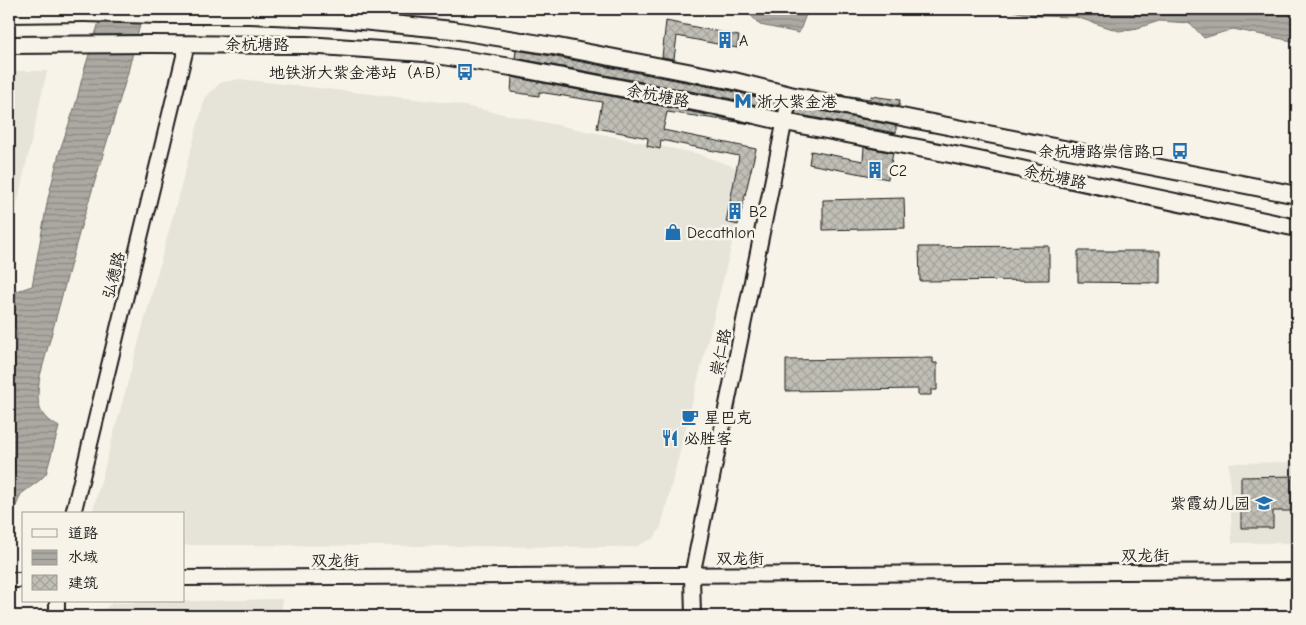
<svg xmlns="http://www.w3.org/2000/svg" width="1306" height="625" font-family="'Comic Neue','LXGW WenKai TC',sans-serif">
	<style>
		.built { fill: #e6e3d9 }
		.water { fill: url(#water-rules); stroke: #72716c }
		.building { fill: url(#building-cross-hatch); stroke: #1c1c1c }
		.lines { fill: none; stroke-linecap: round; stroke-linejoin: round }
		.tertiary-casing { stroke: #1c1c1c; stroke-width: 18 }
		.primary-casing { stroke: #1c1c1c; stroke-width: 20 }
		.tertiary { stroke: #f7f3e8; stroke-width: 14 }
		.primary { stroke: #f7f3e8; stroke-width: 16 }
		.primary-bridge-casing { stroke: #1c1c1c; stroke-width: 20; stroke-linecap: butt }
		.primary-bridge { stroke: #f7f3e8; stroke-width: 16 }
		.labels { text-anchor: middle; stroke-width: 5; stroke-linejoin: round; paint-order: stroke }
		.poi-label { font-size: 16px; fill: #1c1c1c; stroke: #f7f3e8; text-anchor: start }
		.street-label { font-size: 16px; fill: #1c1c1c; stroke: #f7f3e8 }
	</style>
	<defs>
		<pattern id="water-rules" width="6" height="5" patternUnits="userSpaceOnUse" patternTransform="scale(1.25)"><rect width="6" height="5" fill="#aca9a2"/><path d="M0 2.5h6" fill="none" stroke="#8b8983"/></pattern>
		<pattern id="building-cross-hatch" width="8" height="8" patternUnits="userSpaceOnUse" patternTransform="scale(1.25)"><rect width="8" height="8" fill="#c0beb5"/><path d="M0 0l8 8M0 8l8-8" fill="none" stroke="#a4a39b"/></pattern>
	</defs>
	<rect width="100%" height="100%" fill="#f7f3e8"/>
	<filter id="ink" filterUnits="userSpaceOnUse"><feTurbulence type="fractalNoise" baseFrequency=".02" numOctaves="2"/><feDisplacementMap in="SourceGraphic" scale="10" xChannelSelector="R" yChannelSelector="G"/><feConvolveMatrix kernelMatrix="1 2 1 2 8 2 1 2 1" color-interpolation-filters="sRGB"/></filter>
	<g filter="url(#ink)">
		<!-- built -->
		<path class="built" d="M9,71H47L9,240Z
			M239,79L450,103L699,154L737,168L745,192L661,527L654,538L635,547L184,545V514H92L205,98L220,83Z
			M1297,462V543H1232L1229,463Z
			M282,599V616H96L112,603Z"/>
		<!-- water -->
		<path class="water" d="M103,9H144L127,76L80,230L40,376C38,390 35,407 46,418C49,422 55,424 59,427L46,474L40,480L21,494L9,523V378L16,348L17,331L10,320L17,291L32,286L48,198L60,150L76,103L83,74Z
			M745,9H808L799,33L760,25Z
			M1003,9H1297V42L1233,29L1204,38L1190,23L1159,21L1138,28L1119,31L1076,17L1036,16Z"/>
		<!-- building -->
		<path class="building" d="M666,21L739,36L737,48L677,36L674,59L662,57Z
			M516,50L551,56L732,91L780,103L778,110L727,98L515,58Z
			M512,77L723,118L752,124L667,112L663,130L756,149L738,225L726,222L739,156L661,140L660,149L647,146L648,138L597,128L602,102L539,92V96L511,92Z
			M837,94L870,99L871,96L900,100L899,106Z
			M797,106L896,126V133L795,114Z
			M864,147L893,153L888,179L809,164L811,151L863,161Z
			M904,198L905,228L823,230V200Z
			M1049,246V280L920,281L919,247Z
			M1078,251H1160V283L1078,282Z
			M933,358V363H937V390H931V395H918V389L786,391V360Z
			M1297,476V511H1273V528H1241V477Z"/>
		<g class="lines">
			<!-- tertiary casing -->
			<g class="tertiary-casing">
				<path id="tertiary" d="M73,514L187,44
					M184,578L1297,571
					M9,580H24
					M57,616V601
					M693,616L692,576L790,95"/>
			</g>
			<!-- primary casing -->
			<g class="primary-casing">
				<path id="primary" d="M9,14L84,13
					M159,15H250L341,19L453,30L553,46L734,81L790,95L1297,195
					M9,45L151,44L306,45L424,53L511,67L725,108L785,122L960,156L1297,228"/>
			</g>
			<!-- tertiary -->
			<use href="#tertiary" class="tertiary"/>
			<!-- primary -->
			<use href="#primary" class="primary"/>
			<!-- primary-bridge casing -->
			<g class="primary-bridge-casing">
				<path id="primary-bridge" d="M84,13L159,15"/>
			</g>
			<!-- primary-bridge -->
			<use href="#primary-bridge" class="primary-bridge"/>
		</g>
	</g>
	<!-- icons -->
	<defs>
		<g id="building-bare" transform="scale(1.35)"><path d="M-4-6H4V6H1V3H-1V6H-4ZM-2.5-4.3h1.7v1.8h-1.7ZM.8-4.3h1.7v1.8H.8ZM-2.5-1h1.7V.8h-1.7ZM.8-1h1.7V.8H.8Z" fill="#1f6fb2" stroke="#f7f3e8" stroke-width="2.5" paint-order="stroke"/></g>
		<g id="bus-bare" transform="scale(1.35)"><path d="M-5-6H5V4H4V6H2V4H-2V6H-4V4H-5ZM-3.5-4V0h7V-4ZM-3.5 1.2v1.5H-2V1.2ZM2 1.2v1.5H3.5V1.2Z" fill="#1f6fb2" stroke="#f7f3e8" stroke-width="2.5" paint-order="stroke"/></g>
		<g id="metro-bare" transform="scale(1.35)"><path d="M-5.5 5V-5H-3L0 0L3-5H5.5V5H3V-.5L0 4L-3-.5V5Z" fill="#1f6fb2" stroke="#f7f3e8" stroke-width="2.5" paint-order="stroke"/></g>
		<g id="shop-bare" transform="scale(1.35)"><path d="M-5-2.5h2.3a2.7 3.5 0 0 1 5.4 0H5L5.5 6h-11ZM-1.5-2.5h3a1.5 2.3 0 0 0-3 0Z" fill="#1f6fb2" stroke="#f7f3e8" stroke-width="2.5" paint-order="stroke"/></g>
		<g id="cafe-bare" transform="scale(1.35)"><path d="M-5.5-4.5H6V0H3Q3 3.5 0 3.5H-2.5Q-5.5 3.5-5.5 0ZM3-3.2v2h1.7v-2ZM-6 4.5H4V6H-6Z" fill="#1f6fb2" stroke="#f7f3e8" stroke-width="2.5" paint-order="stroke"/></g>
		<g id="restaurant-bare" transform="scale(1.35)"><path d="M-5-6h1v4h1v-4h1v4h1v-4h1v5L-1.5 .5V6h-2V.5L-5-1ZM5-6V6H3V1.5H1.5Q1.5-4 5-6Z" fill="#1f6fb2" stroke="#f7f3e8" stroke-width="2.5" paint-order="stroke"/></g>
		<g id="school-bare" transform="scale(1.35)"><path d="M0-5L7-2L0 1L-7-2ZM-4 1L0 2.5L4 1V4Q0 6-4 4Z" fill="#1f6fb2" stroke="#f7f3e8" stroke-width="2.5" paint-order="stroke"/></g>
	</defs>
	<g fill-rule="evenodd">
		<use href="#building-bare" x="725" y="40"/>
		<use href="#bus-bare" x="465" y="72"/>
		<use href="#metro-bare" x="743" y="101"/>
		<use href="#bus-bare" x="1180" y="151"/>
		<use href="#building-bare" x="875" y="170"/>
		<use href="#building-bare" x="735" y="211"/>
		<use href="#shop-bare" x="673" y="232"/>
		<use href="#cafe-bare" x="690" y="417"/>
		<use href="#restaurant-bare" x="670" y="438"/>
		<use href="#school-bare" x="1264" y="503"/>
	</g>
	<g class="labels">
		<!-- poi labels -->
		<g class="poi-label">
			<text x="739" y="46">A</text>
			<text x="451" y="78" text-anchor="end">地铁浙大紫金港站（A·B）</text>
			<text x="757" y="107">浙大紫金港</text>
			<text x="1166" y="157" text-anchor="end">余杭塘路崇信路口</text>
			<text x="889" y="176">C2</text>
			<text x="749" y="217">B2</text>
			<text x="687" y="238">Decathlon</text>
			<text x="704" y="423">星巴克</text>
			<text x="684" y="444">必胜客</text>
			<text x="1250" y="509" text-anchor="end">紫霞幼儿园</text>
		</g>
		<!-- street labels -->
		<g class="street-label">
			<text x="257" y="50">余杭塘路</text>
			<text transform="translate(658 95) rotate(11)" y="6">余杭塘路</text>
			<text transform="translate(1055 176) rotate(12)" y="6">余杭塘路</text>
			<text transform="translate(113 275) rotate(-76)" y="6">弘德路</text>
			<text transform="translate(720 352) rotate(-78)" y="6">崇仁路</text>
			<text x="1145" y="561">双龙街</text>
			<text x="740" y="564">双龙街</text>
			<text x="335" y="566">双龙街</text>
		</g>
	</g>
	<!-- margin -->
	<rect width="1306" height="625" fill="none" stroke="#f7f3e8" stroke-width="30"/>
	<rect x="15" y="15" width="1276" height="595" fill="none" stroke="#1c1c1c" stroke-width="2" filter="url(#ink)"/>
	<!-- legend -->
	<rect x="22" y="512" width="162" height="90" fill="#f7f3e8" stroke="#9f9d96"/>
	<rect x="32" y="529" width="25" height="8" fill="#f7f3e8" stroke="#9f9d96"/>
	<text x="68" y="538" font-size="15" fill="#1c1c1c">道路</text>
	<rect x="32" y="550" width="25" height="15" fill="url(#water-rules)" stroke="#9f9d96"/>
	<text x="68" y="562" font-size="15" fill="#1c1c1c">水域</text>
	<rect x="32" y="575" width="25" height="15" fill="url(#building-cross-hatch)" stroke="#9f9d96"/>
	<text x="68" y="588" font-size="15" fill="#1c1c1c">建筑</text>
</svg>
